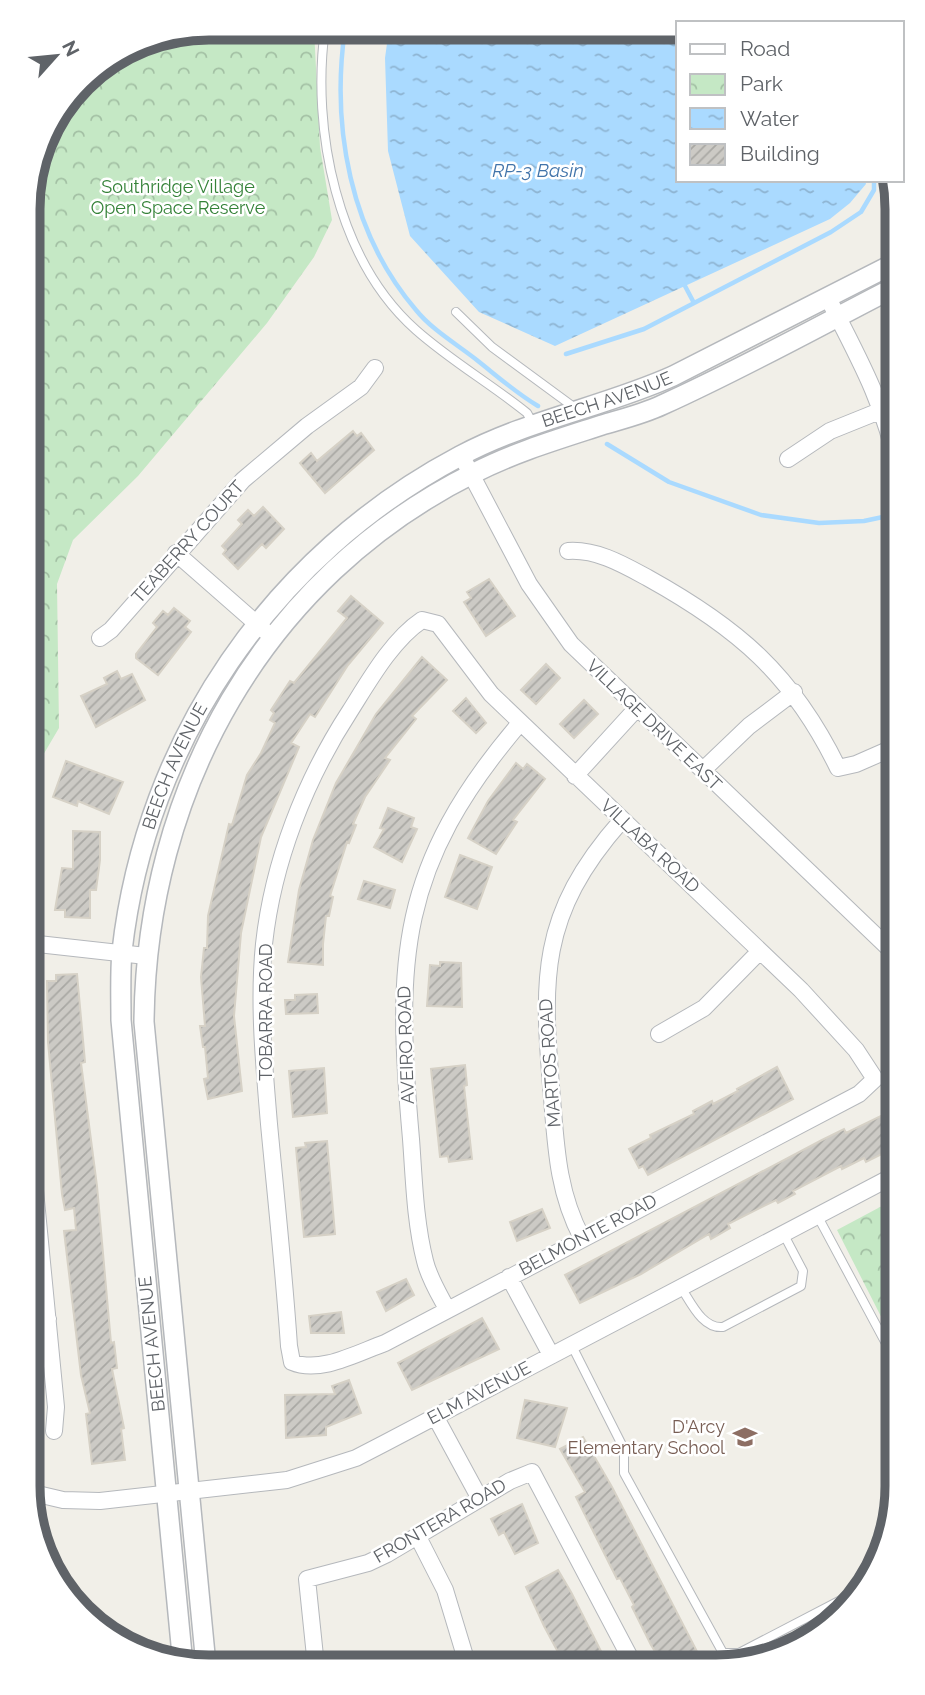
<svg xmlns="http://www.w3.org/2000/svg" width="925" height="1695" font-family="Raleway,sans-serif">
	<style>
		.park { fill: url(#park-crowns) }
		.water { fill: url(#water-ripples) }
		.lines { fill: none; stroke-linecap: round; stroke-linejoin: round }
		.stream { stroke: #aadaff; stroke-width: 4.5 }
		.building { fill: url(#building-hatch); stroke: #d6d1c6; stroke-width: 2 }
		.service-casing { stroke: #b5b8bc; stroke-width: 10 }
		.minor-casing { stroke: #b5b8bc; stroke-width: 18 }
		.tertiary-casing { stroke: #b5b8bc; stroke-width: 22 }
		.service { stroke: #fff; stroke-width: 8 }
		.minor { stroke: #fff; stroke-width: 16 }
		.tertiary { stroke: #fff; stroke-width: 19 }
		.labels { text-anchor: middle; stroke-width: 5; stroke-linejoin: round; paint-order: stroke }
		.park-label { font-size: 18px; fill: #348238; stroke: #fff }
		.street-label { font-size: 18px; fill: #5f6368; stroke: #fff }
		.education-label { font-size: 18px; fill: #785e54; stroke: #fff; text-anchor: end }
		.water-label { font-size: 19px; font-style: italic; fill: #4174aa; stroke: #fff }
		.rim { fill: none; stroke: #5f6368; stroke-width: 9 }
	</style>
	<defs>
		<pattern id="park-crowns" width="20" height="18" patternUnits="userSpaceOnUse" patternTransform="scale(1.75)"><rect width="20" height="18" fill="#c5e8c5"/><path d="M2 6a3 3 0 1 1 6 0M12 15a3 3 0 1 1 6 0" fill="none" stroke="#a3c0a4"/></pattern>
		<pattern id="water-ripples" width="26" height="14" patternUnits="userSpaceOnUse" patternTransform="scale(1.75)"><rect width="26" height="14" fill="#aadaff"/><path d="M2 4q2-2 4 0t4 0M15 11q2-2 4 0t4 0" fill="none" stroke="#8eb4d2"/></pattern>
		<pattern id="building-hatch" width="6" height="6" patternUnits="userSpaceOnUse" patternTransform="scale(1.75)"><rect width="6" height="6" fill="#cccac5"/><path d="M-1 1l2-2M0 6l6-6M5 7l2-2" fill="none" stroke="#a9a8a4"/></pattern>
	</defs>
	<rect width="100%" height="100%" fill="#f1efe8"/>
	<!-- park -->
	<path class="park" d="M209,28L314,29L320,147L332,220L314,257L267,323L138,476L73,540L57,584L59,728L29,779L30,186L47,129L89,73L140,42Z
		M897,1198V1348L837,1230Z
		M847,1605L774,1657L733,1664Z"/>
	<!-- water -->
	<path class="water" d="M389,29L678,31V180H865L866,184L850,203L830,219L555,346L479,312L410,236L388,151L385,58Z"/>
	<g class="lines">
		<!-- stream -->
		<path class="stream" d="M345,29C331,127 350,233 416,310C432,330 458,345 478,361C497,376 516,393 538,406
			M685,286L694,303
			M566,354L644,329L831,232L861,212L874,190V180
			M607,444L669,482L761,515L819,523L864,521L897,514"/>
	</g>
	<!-- building -->
	<path class="building" d="M353,431L357,436L361,433L374,450L325,493L300,463L311,453L317,461Z
		M263,507L284,529L266,548L262,544L238,569L223,554L226,550L222,546L242,524L238,520L248,510L254,516Z
		M489,579L515,616L486,636L464,602L471,598L467,592Z
		M351,596L383,623L348,665L315,717L310,714L291,743L299,747L261,837L241,933L234,1016L242,1091L208,1099L204,1079L208,1078L205,1047H203L200,1026H205L201,977L204,948H207L208,916L229,824L232,825L247,775L261,753L275,723L270,720L274,713L271,710L290,681L294,683L347,618L338,611Z
		M174,608L190,621L185,627L191,632L158,675L136,658V654L157,627L153,623L163,611L168,615Z
		M422,657L447,680L412,716L416,719L385,758L390,760L365,797L353,824L356,825L349,843L347,842L330,896L333,897L329,916H326L323,944V965L288,962L299,890L313,840L336,783L376,714Z
		M546,664L560,678L536,704L521,690Z
		M117,671L121,679L132,674L145,700L96,727L81,696L107,684L104,678Z
		M466,698L486,723L476,733L453,711Z
		M584,700L598,714L574,738L560,724Z
		M66,761L123,782L109,814L78,801L77,806L53,797Z
		M516,763L523,769L527,764L545,779L513,820L517,822L496,854L468,838L488,801Z
		M388,808L414,818L411,827L417,829L402,862L374,847L384,829L380,828Z
		M73,831L100,832V860L96,890H90V918L65,917V910H55L62,868L73,869Z
		M460,855L492,867L477,909L445,897Z
		M364,881L395,890L390,908L358,899Z
		M440,962L461,963L462,1007L427,1006L430,965L440,966Z
		M77,974L85,1062L81,1063L97,1186L111,1343L114,1342L117,1368L112,1369L124,1428L121,1429L125,1460L92,1464L86,1414L90,1413L81,1375L64,1231L76,1230L74,1208L65,1210L62,1194L48,1042L47,981H56V975Z
		M317,994L318,1013L286,1014L285,1000H295V995Z
		M465,1065L467,1085L464,1086L472,1159L449,1162L448,1156L440,1157L431,1069Z
		M777,1067L793,1099L648,1175L643,1166L639,1168L629,1149L651,1138L650,1135L694,1114L693,1111L712,1101L713,1104L738,1091L737,1089Z
		M324,1068L327,1113L293,1117L289,1071Z
		M885,1114L890,1122L897,1119V1143L884,1153L866,1162L864,1158L842,1169L841,1166L793,1191L795,1194L778,1203L776,1200L728,1224L730,1228L711,1239L709,1234L641,1274L580,1303L565,1275L822,1140L844,1129L846,1133Z
		M327,1141L335,1234L304,1237L296,1148L306,1147L305,1143Z
		M542,1209L550,1228L517,1241L510,1222Z
		M406,1279L414,1295L386,1311L377,1292Z
		M341,1312L344,1333H311L309,1316Z
		M482,1318L499,1349L412,1390L398,1363Z
		M349,1380L361,1413L326,1427V1435L286,1438L285,1395L335,1394L332,1386Z
		M525,1400L567,1408L555,1447L517,1438Z
		M583,1437L612,1487L705,1667H677L675,1662L664,1666L651,1645L632,1607L634,1605L620,1578L617,1579L576,1497L585,1492L560,1449Z
		M522,1504L538,1543L515,1554L504,1532L499,1535L491,1519Z
		M558,1570L571,1592L609,1667H566L544,1626L526,1587Z"/>
	<g class="lines">
		<!-- service casing -->
		<g class="service-casing">
			<path id="service" d="M325,29C311,129 337,260 416,330C451,361 491,384 527,413L533,424
				M456,312L492,347L575,408
				M817,1215L897,1364
				M680,1286C691,1302 702,1329 723,1327L801,1286L803,1271L783,1233
				M571,1344L624,1449V1473L723,1653H739L862,1589"/>
		</g>
		<!-- minor casing -->
		<g class="minor-casing">
			<path id="minor" d="M828,298C856,353 886,406 897,468
				M461,455L529,584L571,644L897,956
				M788,459L830,431L897,404
				M568,551C597,549 624,565 648,578C738,628 792,674 838,768L856,764L897,746
				M176,553L265,631
				M422,620L438,624L491,694L801,990L856,1050L875,1079L859,1094L385,1343C357,1353 320,1374 292,1362L289,1346C284,1272 276,1198 269,1124C264,1064 258,1003 264,944C273,862 305,780 350,711C369,681 392,640 422,620Z
				M100,638L111,630L243,480L307,426L361,387L375,368
				M703,770L749,726L794,692
				M575,776L637,708
				M29,905L35,849
				M29,943L146,956
				M659,1034L704,1008L760,951
				M28,1118L56,1407L54,1431
				M582,1238C558,1193 556,1148 552,1098C542,979 538,915 622,820
				M509,1277L551,1355
				M447,1309C439,1294 429,1278 425,1261C415,1222 414,1179 411,1139C395,959 398,866 520,723
				M28,1322L48,1319
				M435,1416L480,1499
				M29,1492L63,1500L100,1501L287,1480L356,1458L385,1443L897,1174
				M418,1537L445,1590L468,1666
				M316,1666L307,1579L368,1563L387,1554L510,1481L532,1472L635,1667"/>
		</g>
		<!-- tertiary casing -->
		<g class="tertiary-casing">
			<g id="tertiary">
				<path id="s1" d="M183,1665L121,1020C121,997 120,973 122,951C146,739 273,555 460,456C527,420 604,407 673,376L897,262"/>
				<path d="M206,1665L144,1022C146,790 263,578 474,473C515,452 559,439 602,425C622,419 643,414 662,405C742,369 819,326 897,286"/>
			</g>
		</g>
		<!-- service -->
		<use href="#service" class="service"/>
		<!-- minor -->
		<use href="#minor" class="minor"/>
		<!-- tertiary -->
		<use href="#tertiary" class="tertiary"/>
	</g>
	<!-- icons -->
	<defs>
		<g id="school-bare" transform="scale(1.89)"><path d="M0-5L7-2L0 1L-7-2ZM-4 1L0 2.5L4 1V4Q0 6-4 4Z" fill="#8d6e63" stroke="#fff" stroke-width="2.5" paint-order="stroke"/></g>
	</defs>
	<g fill-rule="evenodd">
		<use href="#school-bare" x="745" y="1437"/>
	</g>
	<g class="labels">
		<!-- park labels -->
		<g class="park-label">
			<text x="178" y="193">Southridge Village<tspan x="178" dy="21">Open Space Reserve</tspan></text>
		</g>
		<!-- street labels -->
		<g class="street-label">
			<text dy="6" stroke="none"><textPath href="#s1" startOffset="1498">BEECH AVENUE</textPath></text>
			<text transform="translate(188 542) rotate(-48)" y="6">TEABERRY COURT</text>
			<text transform="translate(654 725) rotate(44)" y="6">VILLAGE DRIVE EAST</text>
			<text dy="6" stroke="none"><textPath href="#s1" startOffset="910">BEECH AVENUE</textPath></text>
			<text transform="translate(650 846) rotate(43)" y="6">VILLABA ROAD</text>
			<text transform="translate(266 1012) rotate(-90)" y="6">TOBARRA ROAD</text>
			<text transform="translate(406 1045) rotate(-92)" y="6">AVEIRO ROAD</text>
			<text transform="translate(550 1063) rotate(-94)" y="6">MARTOS ROAD</text>
			<text transform="translate(588 1235) rotate(-28)" y="6">BELMONTE ROAD</text>
			<text transform="translate(152 1344) rotate(-96)" y="6">BEECH AVENUE</text>
			<text transform="translate(479 1393) rotate(-28)" y="6">ELM AVENUE</text>
			<text transform="translate(440 1521) rotate(-30)" y="6">FRONTERA ROAD</text>
		</g>
		<!-- education labels -->
		<g class="education-label">
			<text x="725" y="1433">D'Arcy<tspan x="725" dy="21">Elementary School</tspan></text>
		</g>
		<!-- water labels -->
		<g class="water-label">
			<text x="538" y="177">RP-3 Basin</text>
		</g>
	</g>
	<!-- crop -->
	<path d="M0 0H925V1695H0ZM209 40H716A169 169 0 0 1 885 209V1486A169 169 0 0 1 716 1655H209A169 169 0 0 1 40 1486V209A169 169 0 0 1 209 40Z" fill="#fff" fill-rule="evenodd"/>
	<path class="rim" d="M209 40H716A169 169 0 0 1 885 209V1486A169 169 0 0 1 716 1655H209A169 169 0 0 1 40 1486V209A169 169 0 0 1 209 40Z"/>
	<!-- legend -->
	<rect x="676" y="21" width="228" height="161" fill="#ffffff" stroke="#bfc1c3" stroke-width="2"/>
	<rect x="690" y="44" width="35" height="10" fill="#ffffff" stroke="#bfc1c3" stroke-width="2"/>
	<text x="740" y="56" font-size="21" fill="#5f6368">Road</text>
	<rect x="690" y="74" width="35" height="21" fill="url(#park-crowns)" stroke="#bfc1c3" stroke-width="2"/>
	<text x="740" y="91" font-size="21" fill="#5f6368">Park</text>
	<rect x="690" y="108" width="35" height="21" fill="url(#water-ripples)" stroke="#bfc1c3" stroke-width="2"/>
	<text x="740" y="126" font-size="21" fill="#5f6368">Water</text>
	<rect x="690" y="144" width="35" height="21" fill="url(#building-hatch)" stroke="#bfc1c3" stroke-width="2"/>
	<text x="740" y="161" font-size="21" fill="#5f6368">Building</text>
	<!-- north arrow -->
	<g transform="translate(56 56) rotate(63)" stroke="#ffffff" stroke-width="5" paint-order="stroke">
	<path d="M0-5L12 26L0 18L-12 26Z" fill="#5f6368"/>
	<text y="-10" font-size="19" font-weight="bold" text-anchor="middle" fill="#5f6368">N</text>
	</g>
</svg>
